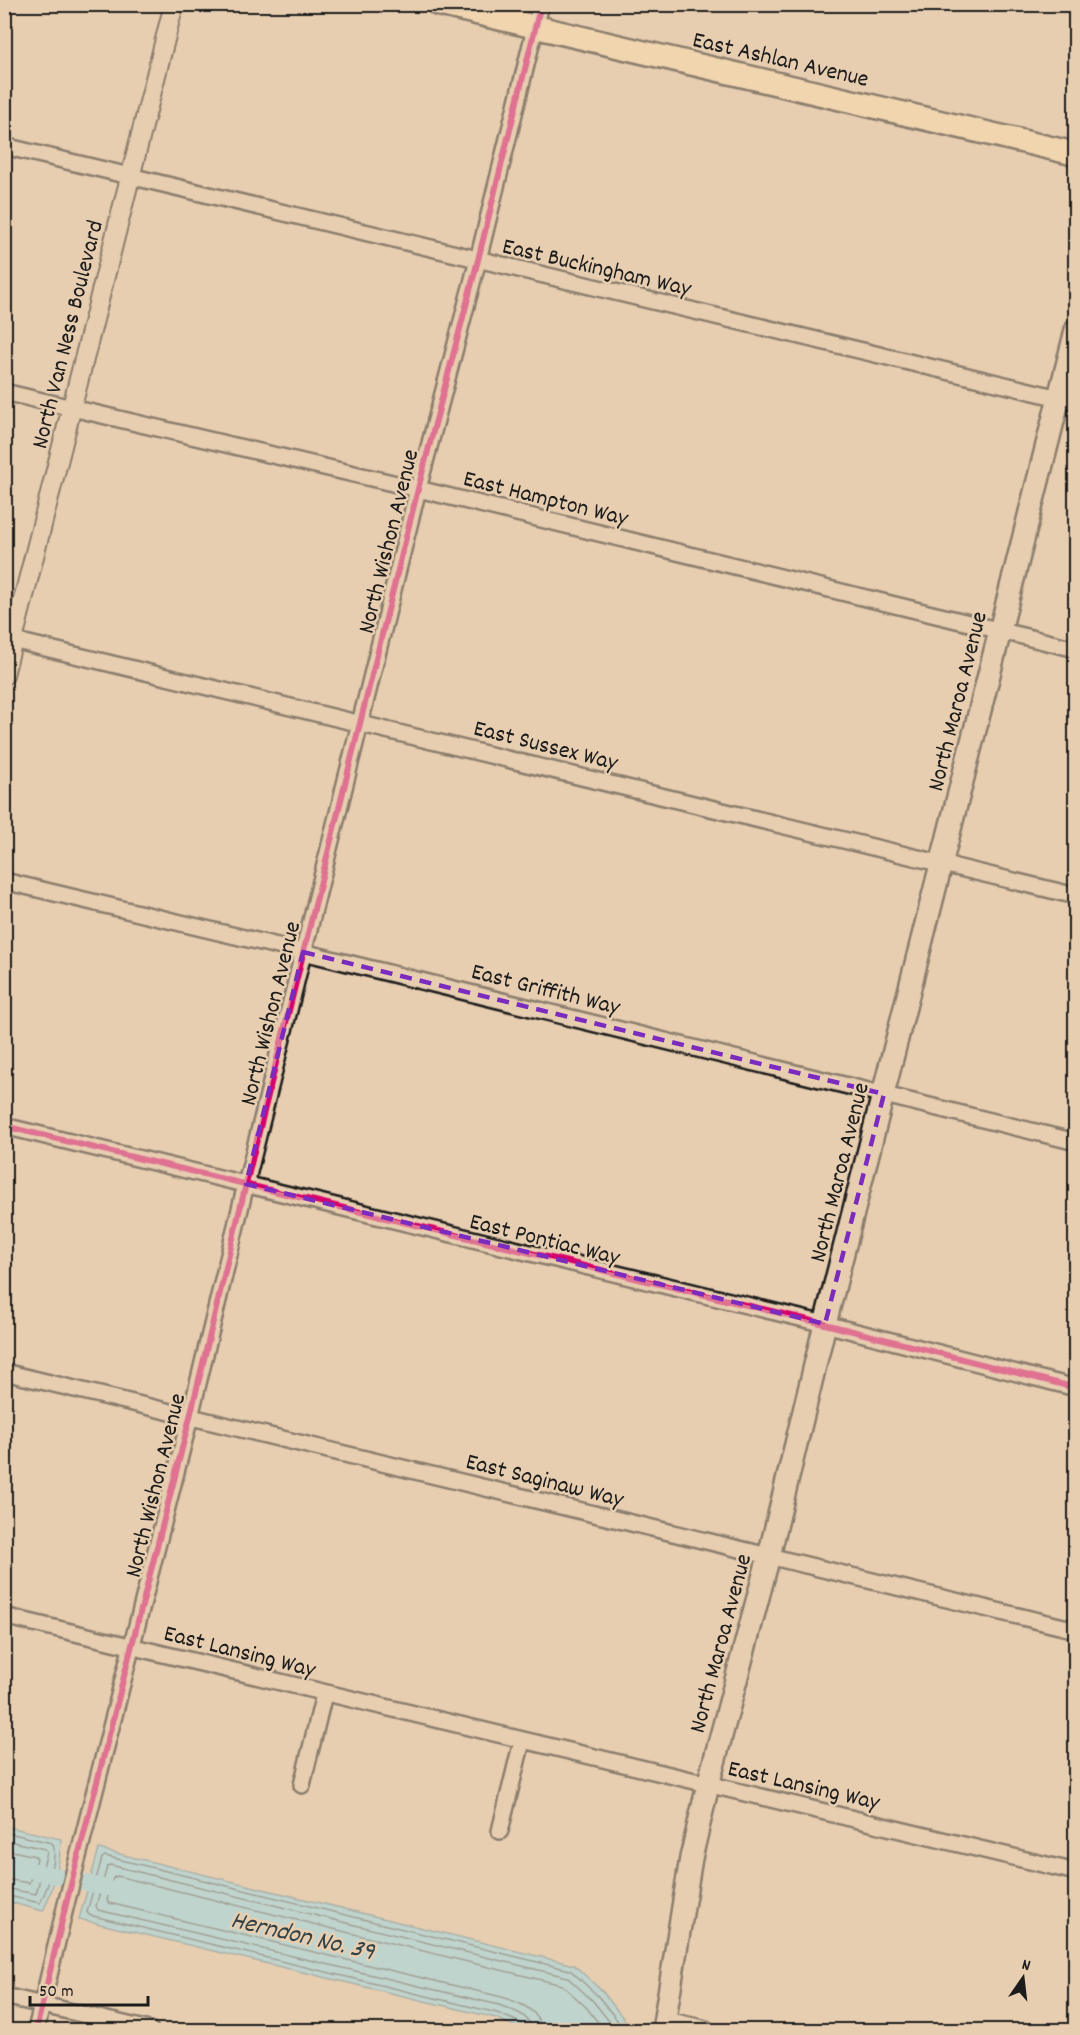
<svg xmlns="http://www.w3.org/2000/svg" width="1080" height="2035" font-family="Dekko,sans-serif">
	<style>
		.water { fill: #91dbf1; stroke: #628f9c; stroke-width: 1.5 }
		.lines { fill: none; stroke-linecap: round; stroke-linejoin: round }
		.shore { stroke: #4b6871; stroke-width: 1.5 }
		.canal { stroke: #91dbf1; stroke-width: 16 }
		.minor-casing { stroke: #1c1c1c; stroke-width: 20 }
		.tertiary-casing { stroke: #1c1c1c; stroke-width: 22 }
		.secondary-casing { stroke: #1c1c1c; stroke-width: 26 }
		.primary-casing { stroke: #1c1c1c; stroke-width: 27 }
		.minor { stroke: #e8ceb0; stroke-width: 15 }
		.tertiary { stroke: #e8ceb0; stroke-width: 18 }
		.secondary { stroke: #e8ceb0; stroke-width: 21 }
		.primary { stroke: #faddab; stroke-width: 22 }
		.cycleway-casing { stroke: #e8ceb0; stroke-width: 10 }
		.cycleway { stroke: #d6006c; stroke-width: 6 }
		.marked { fill: none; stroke: #7b2cbf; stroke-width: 4.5; stroke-dasharray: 12 8; stroke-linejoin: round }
		.labels { text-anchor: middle; stroke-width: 5; stroke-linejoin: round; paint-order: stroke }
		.street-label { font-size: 24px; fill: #1c1c1c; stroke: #e8ceb0 }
		.water-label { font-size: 26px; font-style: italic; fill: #334247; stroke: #e8ceb0 }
	</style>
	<rect width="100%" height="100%" fill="#e8ceb0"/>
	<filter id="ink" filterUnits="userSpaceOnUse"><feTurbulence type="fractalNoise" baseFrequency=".0167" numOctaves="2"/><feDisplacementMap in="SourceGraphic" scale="12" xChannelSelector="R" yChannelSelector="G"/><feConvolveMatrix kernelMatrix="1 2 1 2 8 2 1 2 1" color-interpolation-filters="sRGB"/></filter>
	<g filter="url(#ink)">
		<!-- water -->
		<path class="water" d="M4,1826L61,1839C60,1864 54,1888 43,1911L5,1901Z
			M99,1849L574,1965L603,1992L630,2027L638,2030H523L496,2018L79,1919Z"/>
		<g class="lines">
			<!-- shore -->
			<path class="shore" d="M4,1832L52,1843C59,1855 47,1890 40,1903L4,1895
				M4,1840L45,1849L47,1852L36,1894L4,1888
				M4,1849L35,1856L37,1859L29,1883L4,1879
				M524,2030L521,2023L497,2013L89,1915L87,1912L102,1858L105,1856L570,1970L598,1996L625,2030
				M532,2030C530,2014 513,2011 499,2005L98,1910L96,1906L107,1867L110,1865L567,1977L593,2001L616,2030
				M541,2030C540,2009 519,2003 502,1997L109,1903L107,1900L113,1878L117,1876L562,1985L586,2007L604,2030"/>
			<!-- canal -->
			<path class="canal" d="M4,1864L108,1888"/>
			<!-- minor casing -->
			<g class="minor-casing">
				<path id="minor" d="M4,146L1076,402
					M4,392L418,489L1076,649
					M4,638L1076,896
					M4,881L303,952L1076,1142
					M4,1126L825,1324L1076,1388
					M4,1372L1076,1630
					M4,1616L1076,1872
					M302,1785L324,1694
					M500,1831L522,1741
					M4,1996L150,2030
					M36,2030L66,1904L190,1417L246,1184L418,489L478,260L541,4"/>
			</g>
			<!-- tertiary casing -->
			<g class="tertiary-casing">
				<path id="tertiary" d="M4,675L174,4
					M665,2021L705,2030"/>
			</g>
			<!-- secondary casing -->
			<g class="secondary-casing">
				<path id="secondary" d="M663,2030L691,1858L708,1785L769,1556L825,1324L1076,330"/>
			</g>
			<!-- primary casing -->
			<g class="primary-casing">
				<path id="primary" d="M438,4L1076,154"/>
			</g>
			<!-- minor -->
			<use href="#minor" class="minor"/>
			<!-- tertiary -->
			<use href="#tertiary" class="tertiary"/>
			<!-- secondary -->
			<use href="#secondary" class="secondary"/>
			<!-- primary -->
			<use href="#primary" class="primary"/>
			<!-- cycleway casing -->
			<g class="cycleway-casing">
				<path id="cycleway" d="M4,1126L825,1324L1076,1388
					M36,2030L66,1904L190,1417L246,1184L418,489L478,260L541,4"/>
			</g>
			<!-- cycleway -->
			<use href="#cycleway" class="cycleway"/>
		</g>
	</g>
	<!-- marked area -->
	<path d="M0 0H1080V2035H0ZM303,952L884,1094L825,1324L246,1184Z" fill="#e8ceb0" fill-opacity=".55" fill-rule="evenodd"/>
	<path class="marked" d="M303,952L884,1094L825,1324L246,1184Z"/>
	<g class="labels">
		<!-- street labels -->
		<g class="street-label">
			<text transform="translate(781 58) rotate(13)" y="8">East Ashlan Avenue</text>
			<text transform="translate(597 266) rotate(13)" y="8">East Buckingham Way</text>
			<text transform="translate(66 334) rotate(-76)" y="8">North Van Ness Boulevard</text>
			<text transform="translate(546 497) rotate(14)" y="8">East Hampton Way</text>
			<text transform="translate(387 541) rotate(-76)" y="8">North Wishon Avenue</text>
			<text transform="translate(956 701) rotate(-76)" y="8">North Maroa Avenue</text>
			<text transform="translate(546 744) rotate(14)" y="8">East Sussex Way</text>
			<text transform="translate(546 988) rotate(14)" y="8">East Griffith Way</text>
			<text transform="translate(269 1013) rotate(-76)" y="8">North Wishon Avenue</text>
			<text transform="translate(838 1172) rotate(-76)" y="8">North Maroa Avenue</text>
			<text transform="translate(545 1238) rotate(14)" y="8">East Pontiac Way</text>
			<text transform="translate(545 1479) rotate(14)" y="8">East Saginaw Way</text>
			<text transform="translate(154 1485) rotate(-76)" y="8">North Wishon Avenue</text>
			<text transform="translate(719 1643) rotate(-75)" y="8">North Maroa Avenue</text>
			<text transform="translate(240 1650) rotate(14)" y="8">East Lansing Way</text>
			<text transform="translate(804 1784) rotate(13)" y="8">East Lansing Way</text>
		</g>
		<!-- water labels -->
		<g class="water-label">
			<text transform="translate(303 1934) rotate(13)" y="9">Herndon No. 39</text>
		</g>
	</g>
	<!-- margin -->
	<rect width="1080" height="2035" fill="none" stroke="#e8ceb0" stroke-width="24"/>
	<rect x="12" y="12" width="1056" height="2011" fill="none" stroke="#1c1c1c" stroke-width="2" filter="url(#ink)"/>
	<!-- north arrow -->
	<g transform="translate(1023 1978) rotate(14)" stroke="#e8ceb0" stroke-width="4.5" paint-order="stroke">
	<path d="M0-4.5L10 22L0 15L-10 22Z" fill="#1c1c1c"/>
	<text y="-9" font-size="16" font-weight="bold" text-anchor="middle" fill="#1c1c1c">N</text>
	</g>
	<!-- scale -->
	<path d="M30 1996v9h118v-9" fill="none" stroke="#1c1c1c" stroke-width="3"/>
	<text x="39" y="1996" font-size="18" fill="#1c1c1c" stroke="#e8ceb0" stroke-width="4.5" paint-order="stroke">50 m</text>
</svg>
